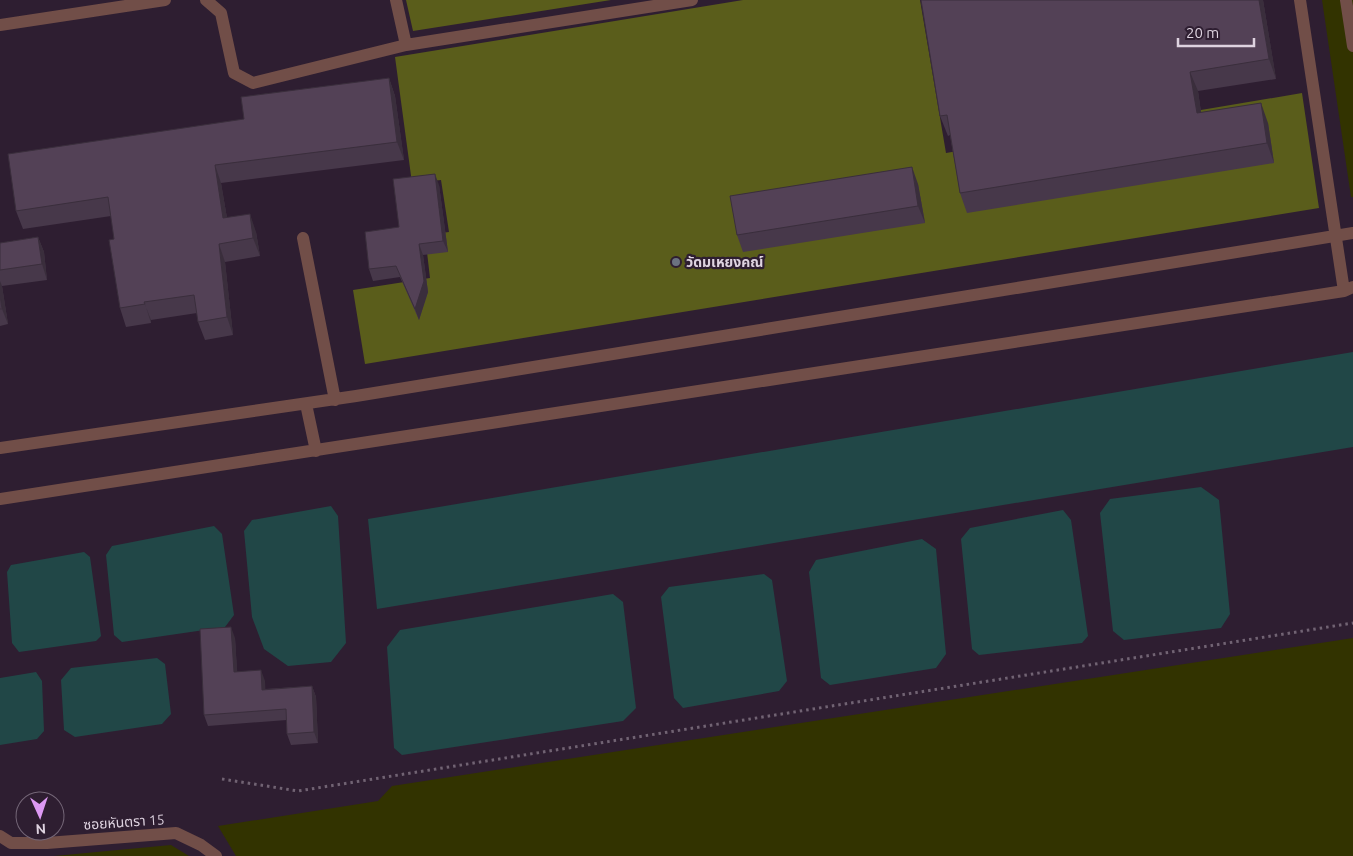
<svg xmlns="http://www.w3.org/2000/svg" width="1353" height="856" font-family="Ubuntu,'Noto Sans Thai',sans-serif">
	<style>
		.green { fill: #323300 }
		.forest { fill: #5a5d1b }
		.water { fill: #214747 }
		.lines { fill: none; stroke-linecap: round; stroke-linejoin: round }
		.path { stroke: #716373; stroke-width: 3; stroke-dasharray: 2.5 4; stroke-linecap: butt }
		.lane { stroke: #714e48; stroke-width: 12 }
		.street { stroke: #714e48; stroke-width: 12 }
		.wall { fill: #47384a }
		.shaded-wall { fill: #3a2e3c }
		.building { fill: #534156; stroke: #3a2e3c }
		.worship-dot { fill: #6b7280; stroke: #2e1e31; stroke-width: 2 }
		.labels { text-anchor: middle; stroke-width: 4.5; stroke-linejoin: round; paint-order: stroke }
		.poi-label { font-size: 14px; font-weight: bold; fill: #ded3e0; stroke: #2e1e31; text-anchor: start }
		.street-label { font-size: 14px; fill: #ded3e0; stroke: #2e1e31 }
	</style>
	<rect width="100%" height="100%" fill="#2e1e31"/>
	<!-- green -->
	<path class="green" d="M1322,0H1353V197H1351Z
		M1353,638V856H236L218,826L378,801L392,786Z
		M171,845L189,856H54Z"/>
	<!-- forest -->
	<path class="forest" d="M406,0H611L413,31Z
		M743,0H920L946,153L1302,93L1319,208L365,364L353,290L430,278L425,235L449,232L441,180L412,183L395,57Z"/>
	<!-- water -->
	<path class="water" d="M1353,352V447L377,609L368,519Z
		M1201,487L1219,500L1230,614L1221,628L1124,640L1113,631L1100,513L1110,499Z
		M331,506L338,516L346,643L331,662L288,666L264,649L252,617L244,531L252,520Z
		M1063,510L1071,520L1088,636L1082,643L979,655L972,649L961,539L970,528Z
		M214,526L222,534L234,615L225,627L122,642L114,635L106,555L112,546Z
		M922,539L936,549L946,654L936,668L830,685L821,678L809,572L816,560Z
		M84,552L90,557L101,636L96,641L19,652L12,643L7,572L11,565Z
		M764,574L772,580L787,681L779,691L683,708L674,698L661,597L669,587Z
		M613,594L623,602L636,708L623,721L402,755L394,748L387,647L400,630Z
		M157,658L165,664L171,714L162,724L75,737L64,730L61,680L71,668Z
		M36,672L42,681L44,731L37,739L0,745V678Z"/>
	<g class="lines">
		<!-- path -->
		<path class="path" d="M222,779L298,791L1353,623"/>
		<!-- lane -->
		<path class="lane" d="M206,0L221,13L234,73L253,83L406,45L692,0
			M396,0L406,45
			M1300,0L1344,291
			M1346,0L1353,46
			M0,25L165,0
			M303,238L335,400
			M306,404L316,451
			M0,448L356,396L1353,233
			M0,499L1344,291L1353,287"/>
		<!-- street -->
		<path class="street" d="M0,836L11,843H47L176,833L201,845L216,856"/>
	</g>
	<!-- wall -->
	<path class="wall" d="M921,0H1263L1276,79L1198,91L1201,112L1268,123L1274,163L967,213L960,193L950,135L948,136L940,116Z
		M389,78L395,96L404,160L221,183L227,218L256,232L260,256L225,262L233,335L205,340L198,322L197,313L151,320V323L126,327L120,308L114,239L111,216L23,229L16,211L244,119Z
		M918,184L925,223L743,252L737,235Z
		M439,185L448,252L423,255L428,292L419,320L400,277L373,281L369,269L399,227Z
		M38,237L44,252L47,280L2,286L8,324L0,326V243Z
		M235,638L237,672L265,681V689L312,686L316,697L318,743L291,745L287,734V720L208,726L204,715Z"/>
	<!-- shaded-wall -->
	<path class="shaded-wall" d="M1259,0H1263L1276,79L1269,59Z
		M1190,72L1198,91L1204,133L1197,113Z
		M389,78L395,96L404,160L397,142Z
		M1261,103L1268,123L1274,163L1267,143Z
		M215,165L221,183L230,236L223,218Z
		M912,167L918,184L925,223L918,206Z
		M435,174L439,185L448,252L443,241Z
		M250,214L256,232L260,256L253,238Z
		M38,237L44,252L47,280L42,264Z
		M219,244L225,262L233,335L227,317Z
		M419,244L423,255L428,292L419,320L415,309Z
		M0,281L2,286L8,324L2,309L0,295Z
		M144,302L151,320V323L145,304Z
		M231,627L235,638L238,683L234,672Z
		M261,670L265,681L266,700L262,690Z
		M312,686L316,697L318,743L314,732Z"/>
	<!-- building -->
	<path class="building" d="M921,0H1259L1269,59L1190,72L1197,113L1261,103L1267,143L960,193L947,115L940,116Z
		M389,78L397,142L215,165L223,218L250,214L253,238L219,244L227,317L198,322L194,295L144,302L145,304L120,308L109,240L114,239L108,197L16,211L8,154L244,119L241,97Z
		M912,167L918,206L737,235L730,196Z
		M435,174L443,241L419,244L424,281L415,309L396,266L369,269L365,232L399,227L393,179Z
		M38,237L42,264L0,270V243Z
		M0,295L2,309H0Z
		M231,627L234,672L261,670L262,690L312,686L314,732L287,734L286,709L204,715L200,629Z"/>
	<!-- markers -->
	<circle class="worship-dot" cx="676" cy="262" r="5"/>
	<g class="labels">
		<!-- poi labels -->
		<g class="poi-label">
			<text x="686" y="267">วัดมเหยงคณ์</text>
		</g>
		<!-- street labels -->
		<g class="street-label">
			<text transform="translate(124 822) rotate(-4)" y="5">ซอยหันตรา 15</text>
		</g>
	</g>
	<!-- north arrow -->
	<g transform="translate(40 816) rotate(177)"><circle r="24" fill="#2e1e31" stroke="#746677"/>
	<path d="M0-4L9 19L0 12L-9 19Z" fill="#dd99f3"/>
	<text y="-8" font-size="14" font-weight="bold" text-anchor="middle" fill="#ded3e0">N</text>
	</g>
	<!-- scale -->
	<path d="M1178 38v8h76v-8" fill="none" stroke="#ded3e0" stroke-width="2.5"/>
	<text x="1186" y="38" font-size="15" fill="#ded3e0" stroke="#2e1e31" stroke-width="4" paint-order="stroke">20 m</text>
</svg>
